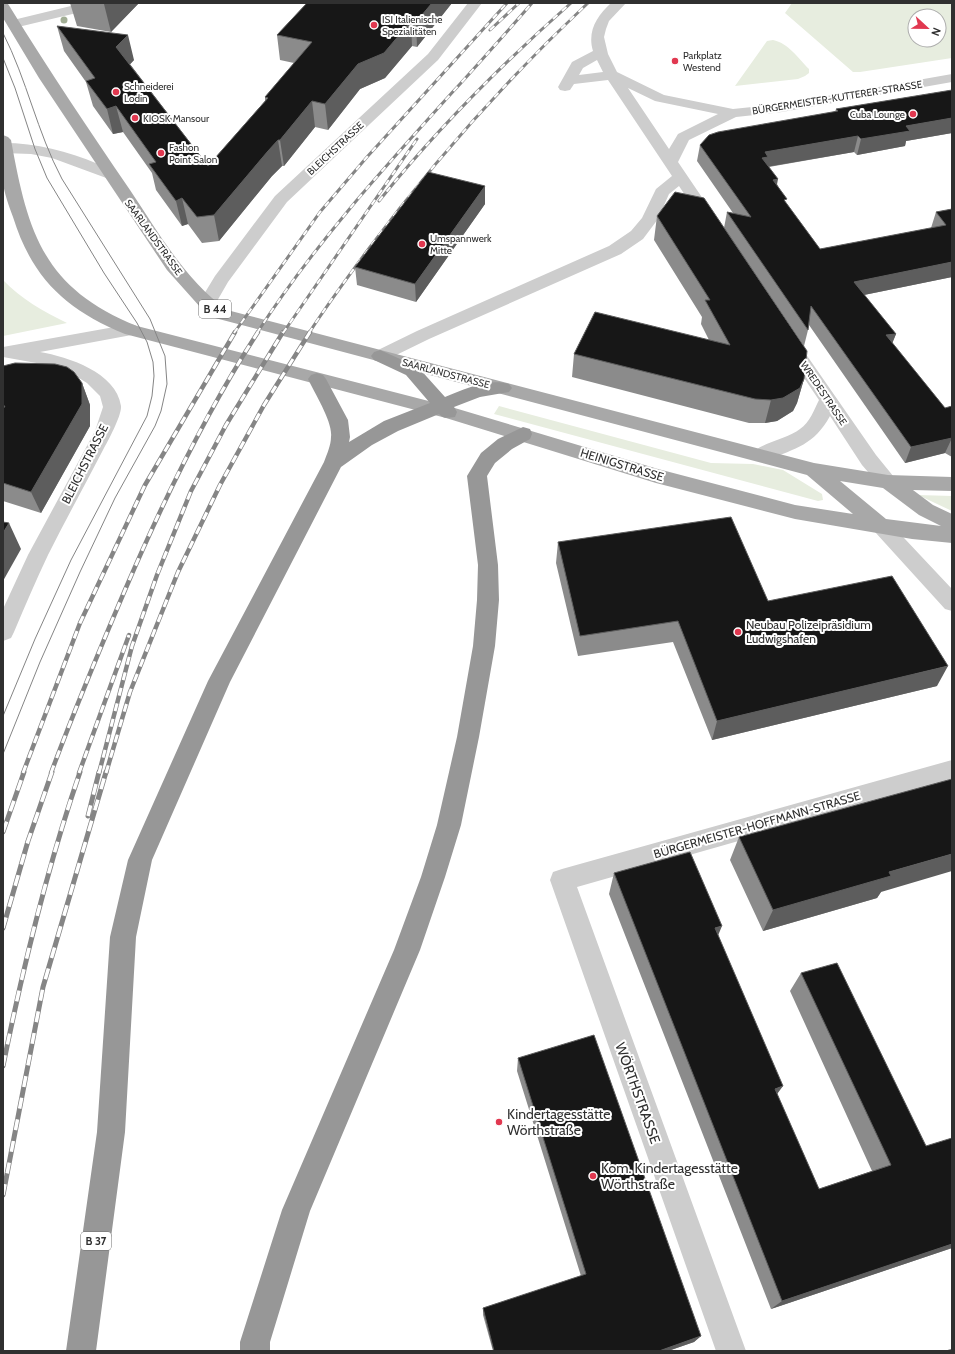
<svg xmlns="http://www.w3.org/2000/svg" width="955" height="1354" font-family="Cabin,sans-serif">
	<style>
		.green { fill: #e7eddf; fill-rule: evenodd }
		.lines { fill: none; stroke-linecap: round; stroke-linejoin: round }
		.minor { fill: #cdcdcd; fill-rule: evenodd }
		.major { fill: #a8a8a8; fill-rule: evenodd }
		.highway { fill: #979797; fill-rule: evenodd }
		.tram { stroke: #858585; stroke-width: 1 }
		.rail-far2-casing { stroke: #858585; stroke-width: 3 }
		.rail-far1-casing { stroke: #858585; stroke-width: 4.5 }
		.rail-casing { stroke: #858585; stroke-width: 5 }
		.rail-far2 { stroke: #fff; stroke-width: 2; stroke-dasharray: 6; stroke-linecap: butt }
		.rail-far1 { stroke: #fff; stroke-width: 3; stroke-dasharray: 8; stroke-linecap: butt }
		.rail { stroke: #fff; stroke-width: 3.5; stroke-dasharray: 11; stroke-linecap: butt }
		.tree { fill: #a2ae95 }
		.wall { fill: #8b8b8b }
		.shaded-wall { fill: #5d5d5d }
		.building { fill: #171717; stroke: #5d5d5d }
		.poi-dot { fill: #e13850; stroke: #fff; stroke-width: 1.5 }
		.labels { text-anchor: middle; stroke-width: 4; stroke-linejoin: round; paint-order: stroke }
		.far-poi-label { font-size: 10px; fill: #303030; stroke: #fff; text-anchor: start }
		.far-street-label { font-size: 10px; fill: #303030; stroke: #fff }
		.shield { fill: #fff; stroke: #6e6e6e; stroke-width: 1 }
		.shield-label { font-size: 11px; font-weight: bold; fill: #303030 }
		.street-label { font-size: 12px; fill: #303030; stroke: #fff }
		.poi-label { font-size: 12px; fill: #303030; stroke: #fff; text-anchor: start }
		.near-street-label { font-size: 14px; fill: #303030; stroke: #fff }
		.near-poi-label { font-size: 14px; fill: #303030; stroke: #fff; text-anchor: start }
	</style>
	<rect width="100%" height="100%" fill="#fff"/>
	<!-- green -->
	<path class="green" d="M792,3H952V58L860,72H853L785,13ZM915,16H939V40H915Z
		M773,40C788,43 798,58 809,69V73L805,76L798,79L735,86L767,41Z
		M3,280C21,299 43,311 67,323L3,336Z
		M499,406L711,463L753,464L783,470L822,494L823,500L818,501L494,414Z
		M918,495L952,496V511Z"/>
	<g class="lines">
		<!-- minor -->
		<path class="minor" d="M77,3H92L85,11L14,28L9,27L7,24L9,21L75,5Z
			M468,3H482L438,60L287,202L228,282L213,308L207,310L201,308L198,304L215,276L275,196L428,54Z
			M611,3H626L609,21L606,29L604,37L608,54L617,72L664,95L733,109L782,104L952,74V82L782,112L736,117L689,140L678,162L718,221L716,224L710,226L704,224L679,186L669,194L658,219L643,239L621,254L429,339L386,360L380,362L374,360L371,356L374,352L417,331L609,246L631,231L642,218L656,189L672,176L608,80L574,84L570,90L565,91L560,90L558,87L572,62L593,51C587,31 597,16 611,3ZM597,60L603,72L579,75L583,68ZM628,88L655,101L718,114L678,134L669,149Z
			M3,143C37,143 67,151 98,164C104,166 113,168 117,174L114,177L109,179L52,158L31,154L3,153Z
			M131,324L137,326L140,330L137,334L40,352C68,357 116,372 121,406C122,415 108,441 103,450C85,485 66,519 48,555C36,580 25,606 14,632L11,638L3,641V609L28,555L95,431L103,407L100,396L87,383L71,373L53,366L3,357V347Z
			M788,335L794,337L876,455L898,482L895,487L888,489L881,487L862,465L830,416C814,445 796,448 768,460L761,462L754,460L751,455C758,443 788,439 800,429C810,422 814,410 819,400L779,341L782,337Z
			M882,520L889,522L952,589V611L945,609L875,532L872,527L875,522Z
			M952,760V780L577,887L746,1351H716L550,880L553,872L562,869Z"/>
		<!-- major -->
		<path class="major" d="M3,3L8,4L10,7C48,69 89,130 130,190C158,232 185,280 227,310L814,463L888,475L952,477V491L913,490L933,505L952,514V543L912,539L795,519L656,483L446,418L125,334C66,310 32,278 13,217C9,206 4,193 3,182C1,167 3,151 3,135L8,137L11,140C28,233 43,288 137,326L448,406L658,469L795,505L853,514L807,475L215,318L201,308L167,270L39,78L3,18ZM840,481L883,488L919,515L941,526L886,519Z"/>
		<!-- highway -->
		<path class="highway" d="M380,350L418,367L445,397C465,389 488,378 509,384L512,388L509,392L480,397L454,407L457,412L455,417C448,418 443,419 439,414L398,431L372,445L341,467L230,682L152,860L136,937L125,1132L96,1351H66L97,1132L110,937L128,860L208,681L324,462C327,454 331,445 331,437C333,422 315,394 308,379L311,375L317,373L323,375L326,379L348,420L350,437L349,442L384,421L430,403L406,375L374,360L371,356L374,352Z
			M523,427L530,429L532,434L530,439L512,449L495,463L487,476L498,565L499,600L495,646L479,737L461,825L445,877L420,950L310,1211L270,1342V1351H240V1342L282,1210L394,950L421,877L437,825L457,737L473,646L477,600L478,565L467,476L481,453L498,439Z"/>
		<!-- tram -->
		<path class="tram" d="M3,33C27,80 37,132 62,179L150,319L165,356L167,384L161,411L155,426L115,498L80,572L40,662L3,754
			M3,58L15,88L35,149L47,178L104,273L137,323L147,342L153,362L154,376L152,396L147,416L71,560L35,639L3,716
			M946,1351L952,1349"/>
		<!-- rail-far2 casing -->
		<g class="rail-far2-casing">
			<path id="rail-far2" d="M490,30L519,3
				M379,201C437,129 502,64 571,3
				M234,333L320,212L367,157L507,3
				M257,333C335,212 439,111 532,3
				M283,333L417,139
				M309,333C327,305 347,278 367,251C433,162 507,79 588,3"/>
		</g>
		<!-- rail-far1 casing -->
		<g class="rail-far1-casing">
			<path id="rail-far1" d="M23,773L80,623L145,485L235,332
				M51,773C74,711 99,651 125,590C163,501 205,414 258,332
				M79,773L129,635
				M99,773L132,646L157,575L191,491L226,425L283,332
				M106,773L130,692L178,572L220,485L264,405L310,332"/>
		</g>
		<!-- rail casing -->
		<g class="rail-casing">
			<path id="rail" d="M88,816L99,772
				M3,832L24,772
				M3,928L28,841L52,772
				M3,1066C23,967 47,868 80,772
				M3,1195L43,987L106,772"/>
		</g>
		<!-- rail-far2 -->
		<use href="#rail-far2" class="rail-far2"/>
		<!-- rail-far1 -->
		<use href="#rail-far1" class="rail-far1"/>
		<!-- rail -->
		<use href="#rail" class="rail"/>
	</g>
	<!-- trees -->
	<circle class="tree" cx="64" cy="20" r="3.5"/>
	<!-- wall -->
	<path class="wall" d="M70,3H139L111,32L77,26Z
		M307,3H452L417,47L412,46L385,78L360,89L328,130L315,127L284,166H282L272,176L219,241L202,243L188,224L182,226L156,190L152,173L123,132L113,134L93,106L86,82L64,51L57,26L134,60L130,64L208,166L265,101V97L294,63L280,60L277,35Z
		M952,90V133L906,141L905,146L857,155L854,152L769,167L786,203L820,249L931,228L936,212L952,209V277L864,295L896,334L892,343L945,408L952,406V457L945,453L905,463L809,325L808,330L804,346L724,228L727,212L733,213L697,161L700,145L835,112L836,109Z
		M485,186V204L416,302L357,285L355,267Z
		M657,216L804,379L797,403L793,411L777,421L765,423H749L572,377L574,354L709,340L701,324L702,317L654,240Z
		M3,366L82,383L90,405V426L41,513L3,501Z
		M558,542L768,601L937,686L712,740L673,642L578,656L556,563Z
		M739,837L881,892L877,898L763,931L730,860Z
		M614,873L718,935L777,1094L819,1189L872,1171L790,991L801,973L926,1146L952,1248L771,1309L609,894Z
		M518,1058L701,1336L694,1342L668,1351H493L483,1315V1308L581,1276L517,1071Z"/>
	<!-- shaded-wall -->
	<path class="shaded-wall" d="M104,3H139L111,32L104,4Z
		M432,3H452L417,47L416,22Z
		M411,21L412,46L385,78L360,89L328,130L325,104L358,64Z
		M128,35L134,60L123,72L116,47Z
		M312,101L315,127L284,166L280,140Z
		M116,106L123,132L113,134L107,109Z
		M952,118V133L906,141L905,146L857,155L861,139L906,126Z
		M858,136L854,152L766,167L762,158L765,152Z
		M278,140L282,166L272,176L219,241L214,215L268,151Z
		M778,179L775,195L773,180Z
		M485,186V204L416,302L415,284Z
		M182,198L188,224L182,226L176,201Z
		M952,262V277L849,298L854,282Z
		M896,334L890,349L886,335Z
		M804,379L797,403L793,411L777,421L765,423L771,400Z
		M82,383L90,405V426L41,513L31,492Z
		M952,438L945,453L905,463L911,447Z
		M9,523L21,549L3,581V533Z
		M948,666L937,686L712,740L717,721Z
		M952,854V871L881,892L877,898L763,931L773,910L889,872Z
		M722,926L714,945L715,928Z
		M783,1086L772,1101L775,1089Z
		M952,1244V1248L771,1309L782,1301Z
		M701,1336L694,1342L668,1351H659Z"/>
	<!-- building -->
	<path class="building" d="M307,3H432L416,22L411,21L384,53L358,64L325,104L312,101L280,140H278L268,151L214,215L197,217L182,198L176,201L149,164L156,162L116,106L107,109L86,81L95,78L57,26L128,35L116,47L208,166L268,98L265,97L312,42L277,35Z
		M952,90V118L906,126L910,131L861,139L858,136L765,152L768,157L762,158L778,179L773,180L787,199L784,200L820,249L946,225L936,212L952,209V262L854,282L896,334L886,335L945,408L952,406V438L911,447L811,306L808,330L727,212L751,217L700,145L709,135L718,132L838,111L836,109Z
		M428,172L485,186L415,284L355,267Z
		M675,192L704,198L807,351L804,379L800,388L783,398L771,400L755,399L574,354L595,312L730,345L705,300H710L657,216Z
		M15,363L55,364L67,367L74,372L82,383V404L31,492L3,483V409L5,406H3V366Z
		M731,517L768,601L892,576L948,666L717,721L678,621L580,636L558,542Z
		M3,522L9,523L3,533Z
		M952,779V854L889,872L891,876L773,910L739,837Z
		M690,852L722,926L715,928L783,1086L775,1089L819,1189L891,1165L801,973L837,963L926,1146L952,1138V1244L782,1301L614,873Z
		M594,1035L701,1336L659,1351H494L483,1308L586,1274L518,1058Z"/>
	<!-- markers -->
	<g class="poi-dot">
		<circle cx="374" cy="25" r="4"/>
		<circle cx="675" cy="61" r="4"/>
		<circle cx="116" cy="92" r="4"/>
		<circle cx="913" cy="114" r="4"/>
		<circle cx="135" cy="118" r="4"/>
		<circle cx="161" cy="153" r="4"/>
		<circle cx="422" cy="244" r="4"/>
		<circle cx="738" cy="632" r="4"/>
		<circle cx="499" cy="1122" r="4"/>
		<circle cx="593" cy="1176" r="4"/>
	</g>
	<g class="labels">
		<!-- far-poi labels -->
		<g class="far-poi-label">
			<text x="382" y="23">ISI Italienische<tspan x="382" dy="12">Spezialitäten</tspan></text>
			<text x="683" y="59">Parkplatz<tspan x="683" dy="12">Westend</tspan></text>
			<text x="124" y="90">Schneiderei<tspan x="124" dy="12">Lodin</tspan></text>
			<text x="905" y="118" text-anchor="end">Cuba Lounge</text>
			<text x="143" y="122">KIOSK Mansour</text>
			<text x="169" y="151">Fashon<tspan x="169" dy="12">Point Salon</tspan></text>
			<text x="430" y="242">Umspannwerk<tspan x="430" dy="12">Mitte</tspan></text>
		</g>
		<!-- far-street labels -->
		<g class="far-street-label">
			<text transform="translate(837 97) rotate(-9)" y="4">BÜRGERMEISTER-KUTTERER-STRASSE</text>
			<text transform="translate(335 148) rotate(-43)" y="4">BLEICHSTRASSE</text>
			<text transform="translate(154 237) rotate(54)" y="4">SAARLANDSTRASSE</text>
			<text transform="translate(446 373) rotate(15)" y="4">SAARLANDSTRASSE</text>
			<text transform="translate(824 393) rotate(56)" y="4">WREDESTRASSE</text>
		</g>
		<!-- shield labels -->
		<g class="shield">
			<rect x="199" y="300" width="32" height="18" rx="3"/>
			<rect x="81" y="1232" width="30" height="18" rx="3"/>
		</g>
		<g class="shield-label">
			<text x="215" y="313">B 44</text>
			<text x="96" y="1245">B 37</text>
		</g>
		<!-- street labels -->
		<g class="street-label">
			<text transform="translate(85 464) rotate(-63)" y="4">BLEICHSTRASSE</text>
			<text transform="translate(622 465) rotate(17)" y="4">HEINIGSTRASSE</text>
			<text transform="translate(757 825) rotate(-16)" y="4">BÜRGERMEISTER-HOFFMANN-STRASSE</text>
		</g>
		<!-- poi labels -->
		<g class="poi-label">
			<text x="746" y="629">Neubau Polizeipräsidium<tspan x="746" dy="14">Ludwigshafen</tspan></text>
		</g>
		<!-- near-street labels -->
		<g class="near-street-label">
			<text transform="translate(638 1093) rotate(70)" y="5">WÖRTHSTRASSE</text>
		</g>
		<!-- near-poi labels -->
		<g class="near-poi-label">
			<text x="507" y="1119">Kindertagesstätte<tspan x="507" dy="16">Wörthstraße</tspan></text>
			<text x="601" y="1173">Kom. Kindertagesstätte<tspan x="601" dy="16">Wörthstraße</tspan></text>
		</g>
	</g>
	<!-- border -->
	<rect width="955" height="1354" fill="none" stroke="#303030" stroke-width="8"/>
	<!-- north arrow -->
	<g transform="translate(927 28) rotate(112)"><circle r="19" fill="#ffffff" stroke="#acacac"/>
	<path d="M0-3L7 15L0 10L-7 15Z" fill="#e13850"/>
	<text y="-6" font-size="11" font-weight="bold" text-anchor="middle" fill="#303030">N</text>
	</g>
</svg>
